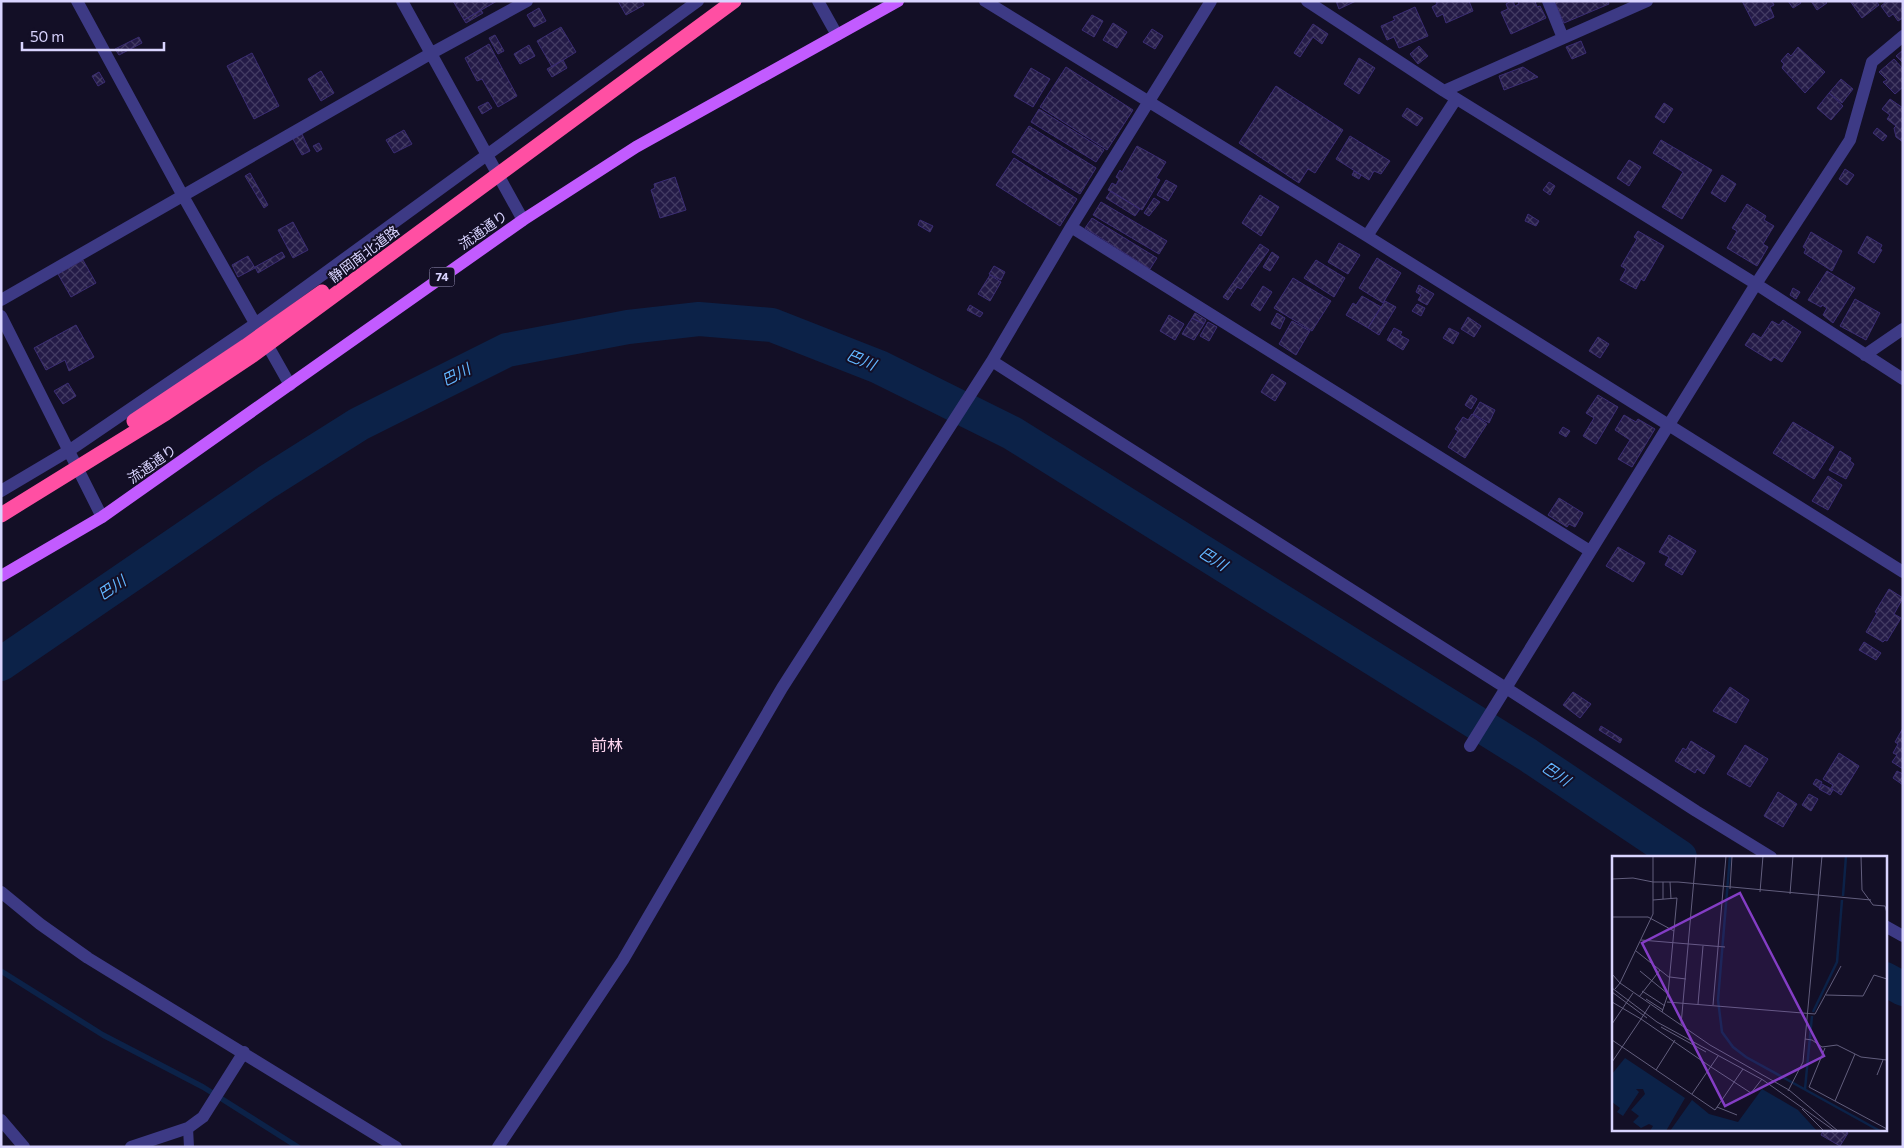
<svg xmlns="http://www.w3.org/2000/svg" width="1904" height="1148" font-family="Commissioner,'Noto Sans JP',sans-serif">
	<style>
		.lines { fill: none; stroke-linecap: round; stroke-linejoin: round }
		.stream { stroke: #0c2248; stroke-width: 5.5 }
		.river { stroke: #0c2248; stroke-width: 34 }
		.building { fill: url(#building-cross-hatch); stroke: #3b2d73 }
		.service { stroke: #3d3a85; stroke-width: 10 }
		.minor { stroke: #3d3a85; stroke-width: 12 }
		.tertiary { stroke: #3d3a85; stroke-width: 12 }
		.primary { stroke: #c25bff; stroke-width: 12 }
		.motorway { stroke: #ff4fa3; stroke-width: 15 }
		.labels { text-anchor: middle; stroke-width: 4; stroke-linejoin: round; paint-order: stroke }
		.shield { fill: #130f26; stroke: #9e99be; stroke-width: 1 }
		.shield-label { font-size: 12px; font-weight: bold; fill: #d9d4ff }
		.street-label { font-size: 14px; fill: #d9d4ff; stroke: #130f26 }
		.water-label { font-size: 15px; font-style: italic; fill: #62b6ff; stroke: #130f26 }
		.quarter-label { font-size: 16px; fill: #ffd6f0; stroke: #130f26 }
		.inset-river { fill: none; stroke: #0c2248; stroke-width: 2.5 }
		.inset-road { fill: none; stroke: #625e7d; stroke-width: 1 }
		.view { fill: #843dc5; fill-opacity: 0.15; stroke: #843dc5; stroke-width: 2.5 }
		.inset-edge { fill: none; stroke: #d9d4ff; stroke-width: 2.5 }
	</style>
	<defs>
		<pattern id="building-cross-hatch" width="8" height="8" patternUnits="userSpaceOnUse" patternTransform="scale(1.25)"><rect width="8" height="8" fill="#241b47"/><path d="M0 0l8 8M0 8l8-8" fill="none" stroke="#433b63"/></pattern>
	</defs>
	<rect width="100%" height="100%" fill="#130f26"/>
	<g class="lines">
		<!-- stream -->
		<path class="stream" d="M1,971L103,1035L203,1087L298,1147"/>
		<!-- river -->
		<path class="river" d="M1,664L267,482L359,424L507,350L628,327L699,319L772,325L879,367L1012,433L1528,755L1680,857
			M1885,979L1903,989"/>
	</g>
	<!-- building -->
	<path class="building" d="M453,1H497L464,20Z
		M618,1H642L644,5L626,15Z
		M1336,1H1356L1339,9Z
		M1436,1H1469L1473,11L1446,23L1443,14L1437,17L1432,7L1437,4Z
		M1511,1H1513L1515,6L1519,4L1518,1H1535L1537,7L1540,6L1546,18L1511,34L1501,12L1508,9L1506,4Z
		M1554,1H1608L1609,4L1564,23Z
		M1742,1H1772L1774,5L1770,7L1774,17L1755,26Z
		M1788,1H1800L1801,3L1793,8Z
		M1811,1H1825L1827,3L1817,10Z
		M1850,1H1876L1879,5L1862,18Z
		M1887,1H1903V18L1898,21L1893,14L1889,17L1881,6Z
		M1415,7L1428,36L1399,48L1394,37L1387,40L1381,26L1395,20L1393,17Z
		M539,8L546,21L534,27L527,15Z
		M481,10L483,13L466,23L464,20Z
		M1092,15L1103,21L1094,37L1082,30Z
		M1113,23L1127,32L1117,48L1103,40Z
		M1313,24L1328,34L1322,44L1313,37L1300,57L1294,53Z
		M561,27L576,52L552,67L537,41Z
		M1152,29L1163,36L1155,49L1143,42Z
		M495,35L504,51L498,54L489,38Z
		M139,37L142,43L119,55L115,49Z
		M1581,41L1586,53L1572,59L1566,47Z
		M489,44L517,96L498,107L482,79L477,81L465,58Z
		M529,45L535,56L520,64L514,54Z
		M1419,46L1428,56L1418,64L1410,54Z
		M1798,47L1825,72L1805,93L1782,68L1784,64L1781,61L1788,53L1791,56Z
		M1903,50V63L1896,56Z
		M252,53L279,106L254,119L227,66Z
		M1359,58L1375,68L1359,94L1344,84Z
		M1894,59L1903,69V87L1895,94L1883,82L1887,80L1879,72Z
		M563,60L567,68L552,77L547,69Z
		M1066,67L1133,110L1107,150L1040,107Z
		M1523,67L1538,77L1504,90L1499,76Z
		M1031,68L1050,79L1033,107L1014,96Z
		M321,71L334,93L321,101L308,79Z
		M99,72L105,82L98,86L92,76Z
		M1841,79L1853,89L1842,103L1829,93Z
		M1276,86L1343,130L1315,173L1308,169L1299,183L1239,143Z
		M1829,93L1843,106L1831,120L1817,108Z
		M1890,99L1903,108V142L1896,137L1894,128L1896,126L1887,119L1890,115L1882,109Z
		M488,102L492,108L482,114L478,107Z
		M1664,103L1673,109L1664,123L1655,117Z
		M1407,108L1423,118L1417,126L1402,116Z
		M1039,109L1104,150L1096,162L1031,122Z
		M1029,126L1096,168L1080,194L1012,152Z
		M1877,128L1887,136L1883,141L1873,133Z
		M404,130L412,144L394,153L386,140Z
		M302,134L310,151L302,155L293,139Z
		M1350,136L1390,161L1381,174L1374,171L1369,180L1336,159Z
		M1661,140L1712,170L1682,219L1662,207L1683,172L1653,153Z
		M319,143L322,149L317,152L313,146Z
		M1137,146L1166,162L1156,178L1160,180L1142,210L1108,190L1112,183L1116,185L1119,179L1116,177L1120,170L1122,172Z
		M1014,158L1077,199L1060,226L996,185Z
		M1629,160L1641,167L1629,186L1617,178Z
		M1845,169L1854,175L1847,185L1839,179Z
		M1354,171L1361,175L1359,179L1352,175Z
		M250,173L268,205L264,208L245,176Z
		M1722,175L1736,184L1725,202L1711,193Z
		M675,177L686,210L660,218L651,190L655,188L654,184Z
		M1166,180L1177,186L1168,201L1157,195Z
		M1549,182L1555,186L1550,195L1543,190Z
		M1111,191L1140,209L1135,216L1106,198Z
		M1260,195L1279,207L1261,236L1242,223Z
		M1154,198L1160,202L1149,216L1144,213Z
		M1101,202L1167,241L1159,254L1093,215Z
		M1747,204L1766,216L1764,220L1774,226L1763,244L1768,247L1757,266L1727,248L1737,231L1732,228Z
		M1528,214L1539,221L1536,226L1525,221Z
		M1092,218L1157,258L1150,269L1085,228Z
		M920,220L933,226L930,232L918,225Z
		M293,222L308,250L293,258L278,230Z
		M1638,231L1664,246L1644,281L1641,279L1636,289L1620,280L1626,269L1621,266L1637,239L1634,237Z
		M1811,232L1842,251L1832,271L1804,253L1806,249L1803,247Z
		M1867,236L1882,245L1880,249L1882,250L1874,263L1858,253Z
		M1339,243L1360,255L1348,274L1328,262Z
		M1260,244L1269,250L1241,289L1237,287L1228,300L1223,297Z
		M282,252L285,257L258,273L255,267Z
		M1272,252L1279,257L1270,271L1263,267Z
		M248,256L255,268L238,277L232,265Z
		M1377,258L1401,273L1383,303L1359,288Z
		M83,260L96,283L71,297L58,274Z
		M1316,260L1345,278L1334,297L1304,278Z
		M994,266L1005,272L1001,280L989,274Z
		M1827,271L1855,288L1833,323L1823,315L1827,308L1822,305L1821,307L1808,300Z
		M990,275L1001,282L990,301L978,294Z
		M1293,278L1331,301L1312,331L1274,308Z
		M1419,285L1434,294L1427,305L1418,300L1421,295L1416,292Z
		M1263,286L1272,292L1260,311L1251,305Z
		M1793,288L1800,292L1796,299L1790,295Z
		M1362,296L1381,307L1368,328L1346,315L1353,303L1356,305Z
		M1855,299L1880,313L1866,340L1840,326Z
		M1385,301L1396,307L1379,335L1368,328Z
		M1417,304L1425,308L1421,316L1412,311Z
		M970,305L983,313L980,317L967,310Z
		M1195,313L1206,320L1204,324L1192,318Z
		M1277,313L1285,318L1280,329L1271,324Z
		M1169,315L1184,324L1175,340L1160,331Z
		M1468,317L1481,326L1474,337L1461,329Z
		M1192,318L1204,324L1194,340L1182,334Z
		M1783,320L1801,332L1782,362L1774,357L1771,361L1745,345L1753,333L1761,338L1772,321L1779,325Z
		M1292,321L1310,331L1296,355L1279,344Z
		M1208,322L1217,327L1209,341L1200,336Z
		M76,325L94,357L69,371L65,360L46,370L34,348Z
		M1394,328L1402,332L1400,335L1409,340L1403,350L1387,340Z
		M1449,328L1459,333L1453,344L1443,338Z
		M1598,337L1609,344L1600,358L1589,351Z
		M1272,374L1286,383L1275,401L1261,392Z
		M68,383L76,396L63,404L54,391Z
		M1471,395L1477,399L1471,409L1465,405Z
		M1598,395L1618,407L1596,444L1583,436L1594,418L1586,413Z
		M1480,402L1495,410L1489,423L1473,414Z
		M1472,414L1487,424L1465,458L1448,447L1458,431L1455,429L1463,417L1468,420Z
		M1624,415L1636,422L1638,419L1655,429L1632,467L1618,459L1630,440L1615,430Z
		M1793,422L1834,447L1814,479L1773,453Z
		M1563,427L1570,431L1566,437L1559,433Z
		M1840,451L1851,458L1850,461L1854,464L1846,479L1829,470Z
		M1828,476L1842,485L1828,510L1812,501Z
		M1559,498L1583,513L1575,527L1569,524L1567,527L1548,515Z
		M1669,535L1696,551L1682,575L1665,565L1669,557L1659,552Z
		M1618,547L1645,563L1633,582L1606,566Z
		M1889,589L1903,598L1894,614L1901,618L1887,641L1885,640L1883,642L1866,632L1877,613L1875,612Z
		M1864,642L1881,653L1876,660L1859,650Z
		M1730,687L1749,700L1736,723L1713,711Z
		M1573,692L1591,704L1580,718L1563,705Z
		M1601,726L1622,739L1620,743L1599,730Z
		M1903,728V769L1892,762L1897,755L1893,753L1898,744L1895,742Z
		M1691,741L1715,756L1704,774L1697,769L1695,773L1675,761L1683,748L1686,750Z
		M1745,745L1768,759L1750,787L1727,774Z
		M1839,753L1859,766L1841,795L1831,788L1833,785L1823,779Z
		M1897,771L1903,774V785L1893,778Z
		M1816,779L1822,782L1819,788L1813,784Z
		M1822,784L1833,790L1830,795L1819,789Z
		M1778,792L1797,804L1783,827L1764,816Z
		M1809,794L1818,799L1811,811L1802,805Z
		M1824,1129H1841L1848,1133L1840,1146L1821,1135Z"/>
	<g class="lines">
		<!-- service -->
		<path class="service" d="M188,1128L189,1147"/>
		<!-- minor -->
		<path class="minor" d="M77,1L183,196L290,385
			M402,1L523,220
			M818,1L837,35
			M985,1L1367,236L1903,572
			M1307,1L1444,91L1756,284L1903,379
			M1548,1L1563,38
			M1444,91L1647,1
			M1071,227L1590,551
			M1367,236L1456,99
			M1,300L430,54L527,1
			M1,316L102,517
			M1865,355L1903,329
			M992,361L1506,688L1696,811L1771,857
			M1,491L70,450L255,324L698,1
			M1470,746L1756,284L1850,140L1872,62L1903,36
			M1885,926L1903,936
			M1,1120L24,1147
			M498,1147L623,960L782,688L992,361L1071,227L1211,1"/>
		<!-- tertiary -->
		<path class="tertiary" d="M1,892L40,924L88,958L396,1147
			M131,1147L188,1128L203,1117L244,1052"/>
		<!-- primary -->
		<path class="primary" d="M1,576L102,517L523,220L636,147L898,1"/>
		<!-- motorway -->
		<path class="motorway" d="M134,421L246,346L322,292
			M1,515L166,413L253,355L734,1"/>
	</g>
	<g class="labels">
		<!-- shield labels -->
		<rect class="shield" x="429.5" y="267.5" width="25" height="19" rx="4"/>
		<g class="shield-label">
			<text x="442" y="281">74</text>
		</g>
		<!-- street labels -->
		<g class="street-label">
			<text transform="translate(483 230) rotate(-35)" y="5">流通通り</text>
			<text transform="translate(364 254) rotate(-37)" y="5">静岡南北道路</text>
			<text transform="translate(152 464) rotate(-35)" y="5">流通通り</text>
		</g>
		<!-- water labels -->
		<g class="water-label">
			<text transform="translate(861 360) rotate(22)" y="5">巴川</text>
			<text transform="translate(456 375) rotate(-27)" y="5">巴川</text>
			<text transform="translate(1213 559) rotate(32)" y="5">巴川</text>
			<text transform="translate(112 588) rotate(-34)" y="5">巴川</text>
			<text transform="translate(1556 774) rotate(34)" y="5">巴川</text>
		</g>
		<!-- quarter labels -->
		<g class="quarter-label">
			<text x="607" y="751">前林</text>
		</g>
	</g>
	<!-- overview -->
	<g transform="translate(1612 856)">
		<rect width="275" height="275" fill="#130f26"/>
		<path d="M13,202L73,242L54,275H38L41,270L37,268L29,272L21,266L27,260L19,254L33,238L31,233H24L27,236L11,260L5,256L8,252L0,246V218ZM150,233L186,254L205,275H58L80,244L97,258L126,266Z" fill="#0c2248"/>
		<path class="inset-river" d="M118,0L106,144L110,176L121,191L134,201L268,275M231,40L234,0M201,156L225,106L230,44M193,233L200,160"/>
		<path class="inset-road" d="M41,0V58L8,127L98,189L177,234L226,275M249,0L250,34L261,49L273,50L275,57M0,23L21,22L41,26H66L259,44M51,26V43M58,26L59,43M118,33L120,0M148,36L151,0M178,38L181,0M41,44L65,42L56,138L50,156M0,61H36L62,75M29,84L113,91M24,95L58,122M28,115L56,138M0,118L8,127L3,133M58,121L74,123M0,132L45,166L151,224L223,275M30,135L53,150M0,136L35,162M214,139L251,140L262,119L275,123M27,141L48,114M34,143L51,154M0,146L29,163L0,206M55,146L203,158L229,110M86,148L91,90M38,149L29,163L99,211L139,237L150,223M101,149L114,0M0,168L21,137M69,169L84,0M49,171L94,196M193,183L200,184L210,191L225,189L249,201L275,204M0,184L103,254L131,213M213,192L197,231L275,273M44,214L63,184M265,219L271,204M176,235L191,206L210,0M80,238L106,200M223,245L243,198M105,251L125,259M190,253L212,275"/>
		<path class="view" d="M128,37L212,200L113,250L30,87Z"/>
		<rect width="275" height="275" class="inset-edge"/>
	</g>
	<!-- border -->
	<rect width="1904" height="1148" fill="none" stroke="#d9d4ff" stroke-width="5"/>
	<!-- scale -->
	<path d="M22 42v8h142v-8" fill="none" stroke="#d9d4ff" stroke-width="2.5"/>
	<text x="30" y="42" font-size="15" fill="#d9d4ff" stroke="#130f26" stroke-width="4" paint-order="stroke">50 m</text>
</svg>
